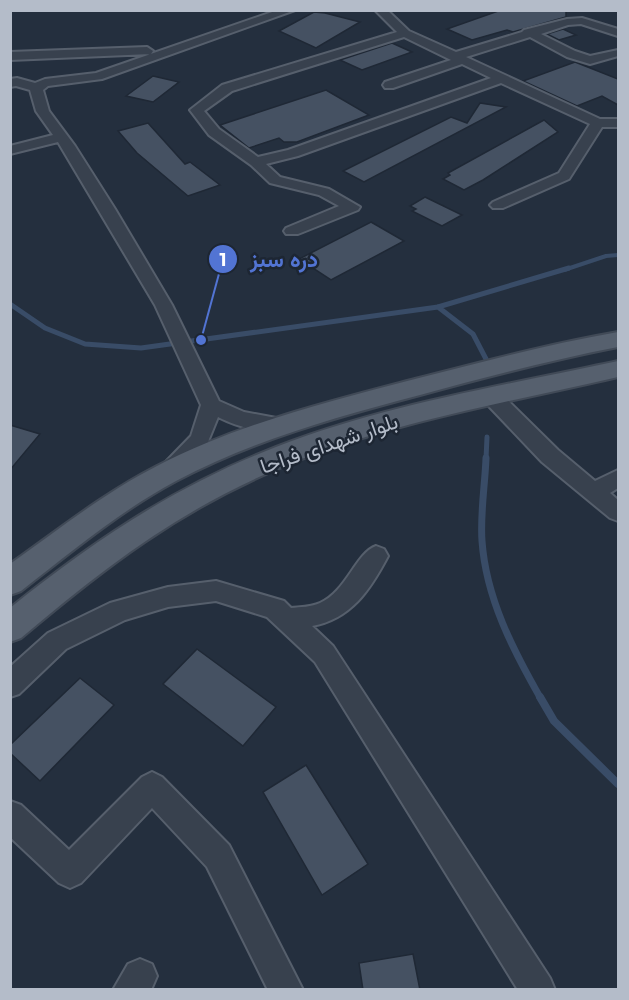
<svg xmlns="http://www.w3.org/2000/svg" width="629" height="1000" font-family="Montserrat,Vazirmatn,sans-serif">
	<style>
		.lines { fill: none; stroke-linecap: round; stroke-linejoin: round }
		.stream-far3 { stroke: #394c67; stroke-width: 4 }
		.stream-far2 { stroke: #394c67; stroke-width: 5 }
		.stream-far1 { stroke: #394c67; stroke-width: 7 }
		.stream { stroke: #394c67; stroke-width: 8 }
		.building { fill: #455162; stroke: #1f2835; stroke-width: 1.5 }
		.minor-casing { stroke: #565f6c; stroke-width: 4 }
		.major-casing { stroke: #414a57; stroke-width: 4 }
		.minor { fill: #38414e; fill-rule: evenodd }
		.major { fill: #56606e; fill-rule: evenodd }
		.labels { text-anchor: middle; stroke-width: 5; stroke-linejoin: round; paint-order: stroke }
		.street-label { font-size: 21px; fill: #b4bcc9; stroke: #1d2633 }
		.leader { fill: none; stroke: #5274d3; stroke-width: 2 }
		.callout-dot { fill: #5274d3; stroke: #1d2633; stroke-width: 2 }
		.mark-label { font-size: 18px; text-anchor: middle; font-weight: bold; fill: #fff }
		.callout-label { font-size: 22px; text-anchor: middle; font-weight: bold; fill: #5274d3; stroke: #1d2633; stroke-width: 5; stroke-linejoin: round; paint-order: stroke }
	</style>
	<rect width="100%" height="100%" fill="#242f3e"/>
	<g class="lines">
		<!-- stream-far3 -->
		<path class="stream-far3" d="M564,270L606,256L618,255"/>
		<!-- stream-far2 -->
		<path class="stream-far2" d="M10,304L45,328L85,344L141,348L438,307L569,268
			M438,307L473,334L486,359
			M486,459L487,437"/>
		<!-- stream-far1 -->
		<path class="stream-far1" d="M486,458C485,485 480,514 482,541C486,598 513,650 541,699"/>
		<!-- stream -->
		<path class="stream" d="M540,697L554,721L618,784"/>
	</g>
	<!-- building -->
	<path class="building" d="M501,10H566V17L513,32L507,30L472,40L447,29Z
		M314,12L325,13L360,22L316,48L279,31Z
		M563,29L576,35L559,40L547,34Z
		M392,43L412,52L362,70L340,60Z
		M575,62L618,79V105L602,96L577,106L523,81Z
		M153,76L179,82L153,102L126,96Z
		M326,90L369,115L297,142H284L279,138L249,148L220,125Z
		M480,103L506,107L364,182L343,171L451,117L467,123Z
		M544,120L558,132L483,180L464,190L443,179L450,175L448,173Z
		M148,123L185,164L190,162L220,185L188,196L137,153L118,131Z
		M425,197L462,215L442,226L412,211L416,209L410,206Z
		M371,222L404,241L331,280L299,259Z
		M10,425L40,434L10,470Z
		M197,649L276,707L243,746L163,684Z
		M80,678L114,705L40,781L10,753V745Z
		M306,765L368,864L322,895L263,792Z
		M413,954L420,990H363L359,963Z"/>
	<g class="lines">
		<!-- minor casing -->
		<g class="minor-casing">
			<path id="minor" d="M278,10H295L102,79L48,86L43,90L49,111L75,146L115,209L172,305L219,401L244,412L287,420L290,425L287,430C266,436 236,426 218,417L207,444L175,478L167,480L159,478L156,472L191,436L201,405L155,305L58,142L10,154V146L53,135L36,111L30,90L16,86L10,87V79L17,78L35,83L45,79L96,73Z
				M375,10H387L409,31L456,52L522,32L524,30L567,19L582,18L618,29V36L581,24L568,25L541,34L575,51L590,56L618,50V56L590,64L567,57L530,37L466,57L600,119H618V127H602L569,179L503,208H493L490,205L493,202L559,173L590,124L501,83L298,156L266,164L280,177L329,189L360,207L358,210L298,234H286L284,231L286,228L339,206L319,195L270,183L251,165L209,135L190,110L222,85L397,32ZM404,37L451,60L385,82L383,85L385,88H393L462,64L491,78L288,150L258,157L219,129L204,111L232,91Z
				M147,47L153,51L151,54L10,60V52Z
				M492,390L499,392L558,450L595,481L618,470V488L610,493L618,500V521L610,518L542,462L485,402L482,397L485,392Z
				M376,546L384,549L388,556C370,590 351,619 312,626L333,646L550,978L555,990H518L315,662L267,617L216,601L168,607L125,620L66,649L19,694L10,697V667L48,633L110,603L168,587L216,581L284,601L291,608C300,607 312,607 320,603C346,592 356,553 376,546Z
				M152,772L162,777L229,845L303,990H268L207,867L152,808L81,883L70,888L59,883L10,837V801L21,805L69,850L142,777Z
				M140,959L152,964L157,976L151,990H113L128,964Z"/>
		</g>
		<!-- major casing -->
		<g class="major-casing">
			<path id="major" d="M618,332V347C551,360 486,377 420,395C337,417 253,440 176,481C120,511 71,552 21,591L10,595V564C58,530 104,493 157,466C238,424 327,402 415,379C482,362 549,344 618,332Z
				M618,361V377C506,403 389,422 282,467C179,510 105,567 21,638L10,642V608C88,545 168,491 261,453C375,406 498,387 618,361Z"/>
		</g>
		<!-- minor -->
		<use href="#minor" class="minor"/>
		<!-- major -->
		<use href="#major" class="major"/>
	</g>
	<g class="labels">
		<!-- street labels -->
		<g class="street-label">
			<text transform="translate(329 444) rotate(-19)" y="7">بلوار شهدای فراجا</text>
		</g>
	</g>
	<!-- callouts -->
	<path class="leader" d="M201 340L223 259"/>
	<g class="callout-dot">
		<circle cx="201" cy="340" r="6"/>
		<circle cx="223" cy="259" r="15"/>
	</g>
	<g class="mark-label">
		<text x="223" y="266">1</text>
	</g>
	<g class="callout-label">
		<text x="284" y="267">دره سبز</text>
	</g>
	<!-- border -->
	<rect width="629" height="1000" fill="none" stroke="#b4bcc9" stroke-width="24"/>
</svg>
